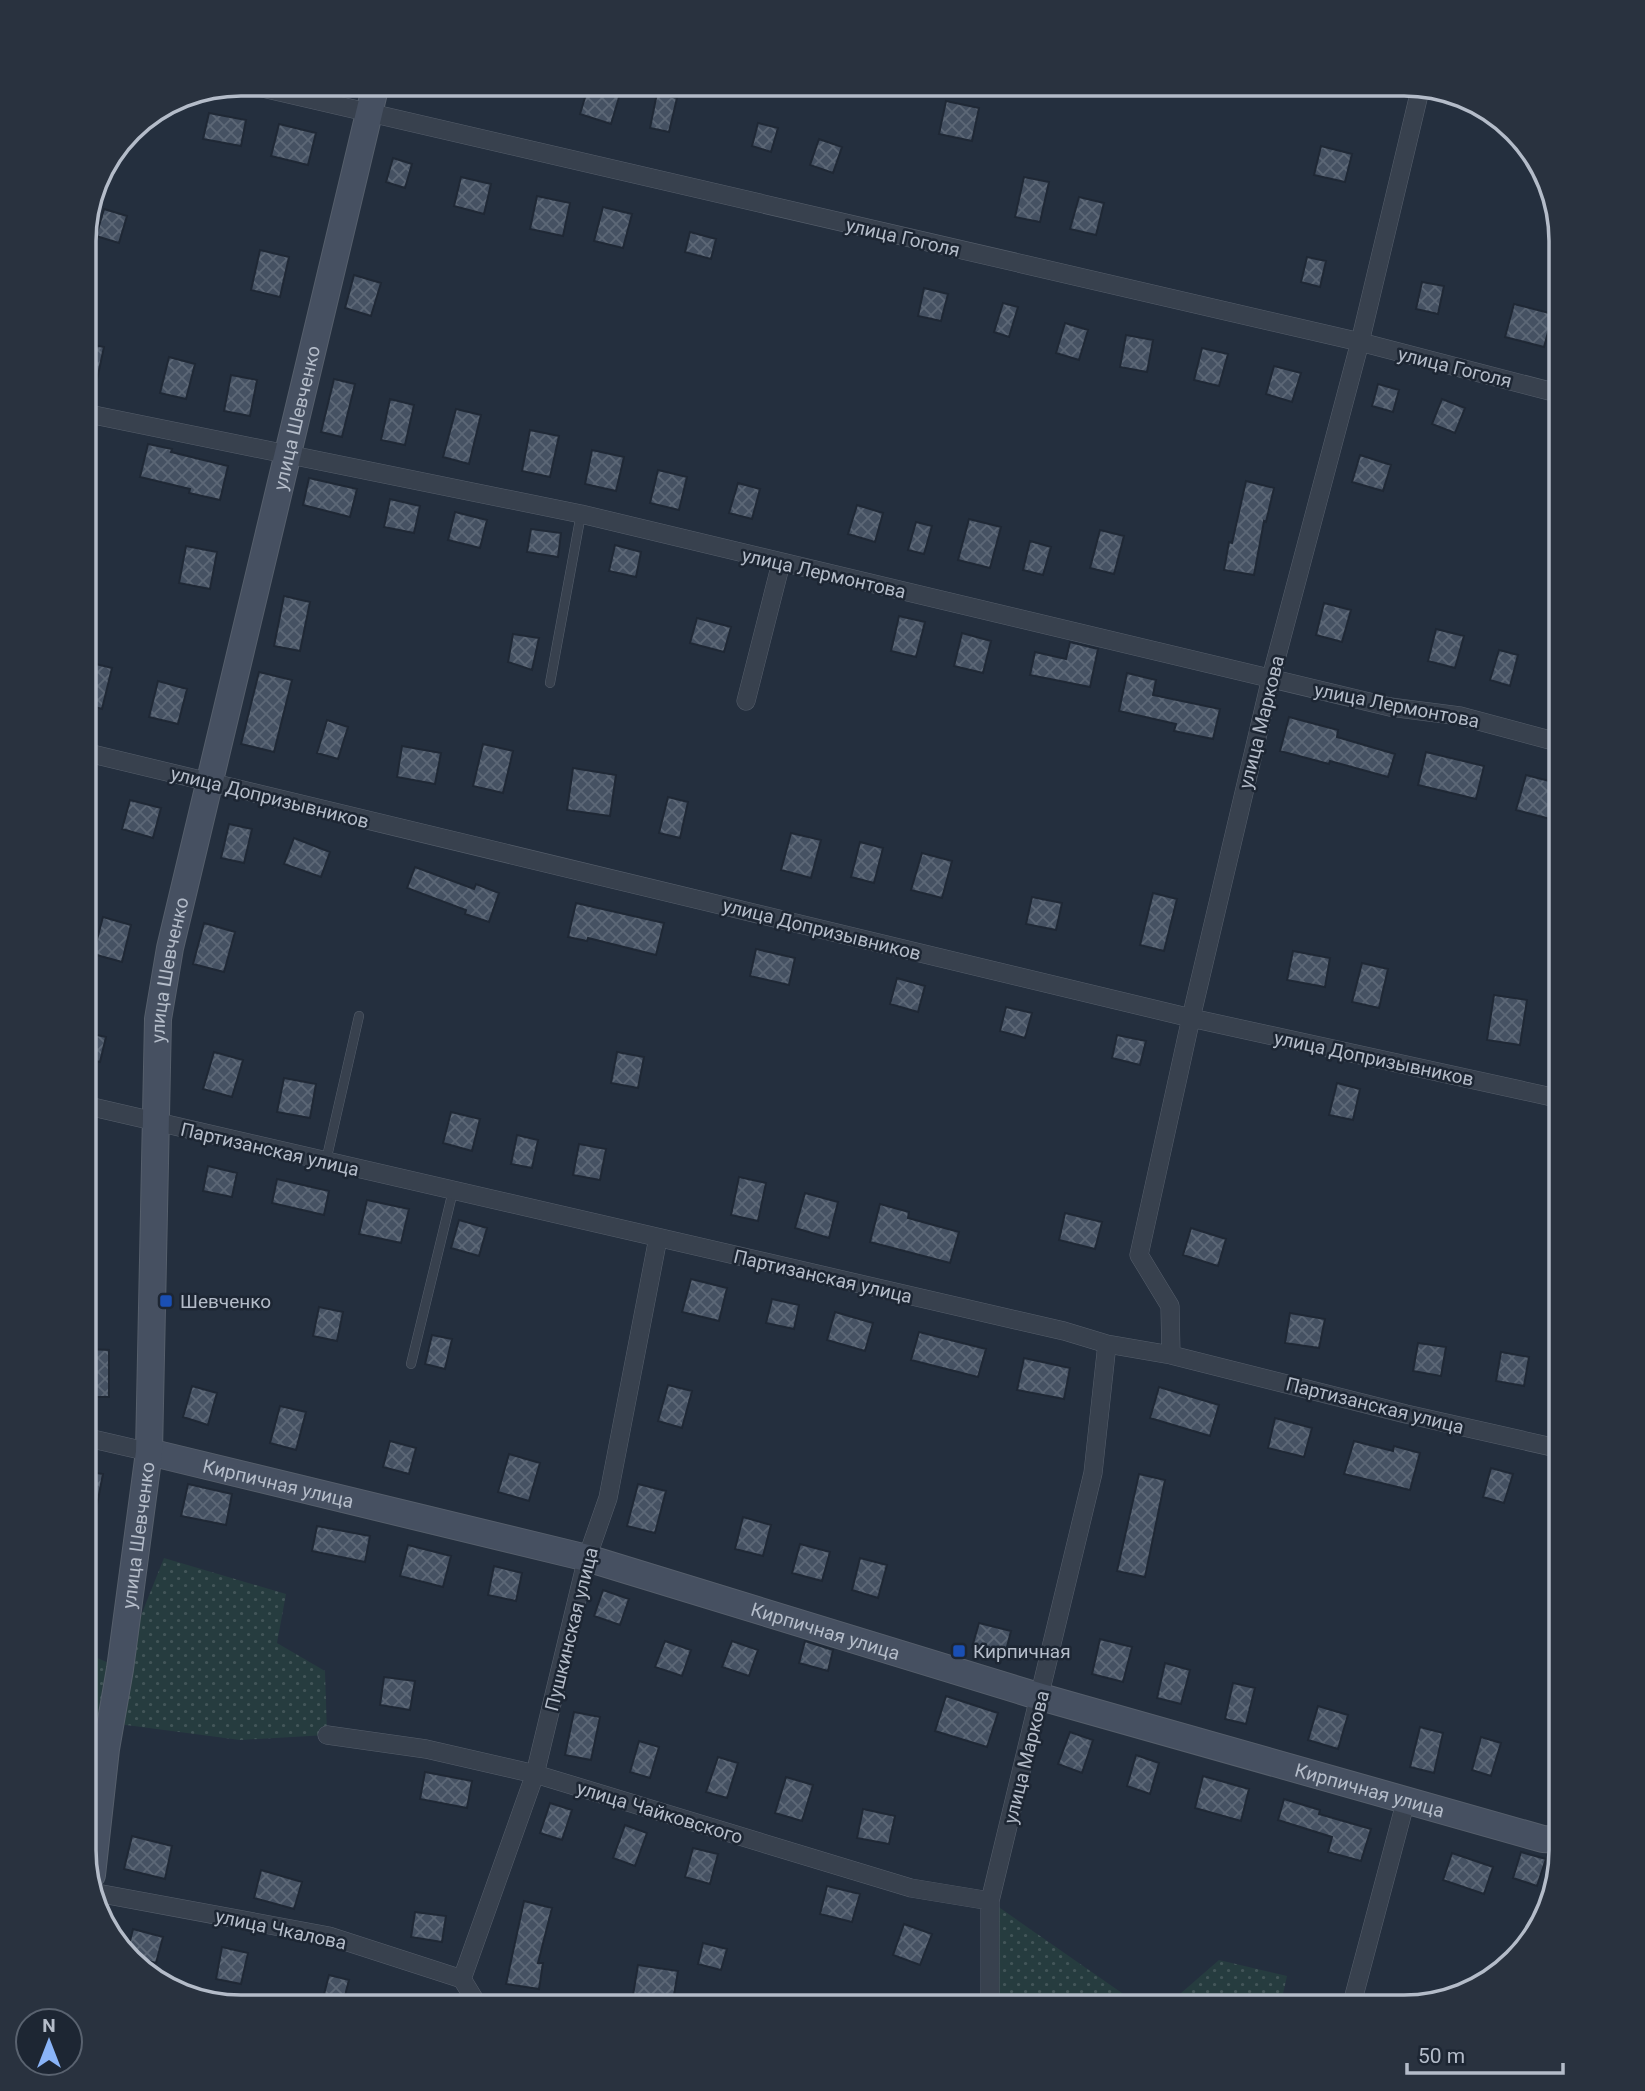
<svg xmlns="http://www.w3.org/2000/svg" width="1645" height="2091" font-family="Roboto,sans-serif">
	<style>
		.green { fill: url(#green-dots) }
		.building { fill: url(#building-cross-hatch); stroke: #1f2835; stroke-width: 2 }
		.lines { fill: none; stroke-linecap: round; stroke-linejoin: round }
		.lane-casing { stroke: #565f6c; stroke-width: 10 }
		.street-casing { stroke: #565f6c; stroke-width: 19 }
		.secondary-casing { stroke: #565f6c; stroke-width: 28 }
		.lane { stroke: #38414e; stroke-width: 9 }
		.street { stroke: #38414e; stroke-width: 18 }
		.secondary { stroke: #465061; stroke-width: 26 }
		.transit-dot { fill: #1a4fb4; stroke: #1d2633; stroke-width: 2.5 }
		.labels { text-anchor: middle; stroke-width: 5; stroke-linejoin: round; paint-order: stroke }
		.street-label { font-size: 19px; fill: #b4bcc9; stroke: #1d2633 }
		.poi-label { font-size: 19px; fill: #b4bcc9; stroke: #1d2633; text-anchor: start }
		.rim { fill: none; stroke: #b4bcc9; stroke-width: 3.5 }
	</style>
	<defs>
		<pattern id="green-dots" width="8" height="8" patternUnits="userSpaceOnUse" patternTransform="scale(1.75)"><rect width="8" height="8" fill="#263c3f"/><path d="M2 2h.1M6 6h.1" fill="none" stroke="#435659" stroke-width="1.8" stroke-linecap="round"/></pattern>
		<pattern id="building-cross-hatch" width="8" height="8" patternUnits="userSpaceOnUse" patternTransform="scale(1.75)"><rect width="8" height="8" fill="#455162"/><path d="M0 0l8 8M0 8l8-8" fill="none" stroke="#5d6877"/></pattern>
	</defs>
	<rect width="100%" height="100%" fill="#242f3e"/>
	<!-- green -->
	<path class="green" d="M164,1558L286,1594L277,1643L325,1671L327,1735L240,1740L111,1723L106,1749L84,1722V1652L120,1668Z
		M990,1901L1142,2007H990Z
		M1219,1960L1287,1976L1280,2007H1165Z"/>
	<!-- building -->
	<path class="building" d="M589,84H623L611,124L580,114Z
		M657,93L677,98L669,132L650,128Z
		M946,101L979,108L972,141L939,134Z
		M209,113L246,120L241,146L203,139Z
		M758,123L778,128L771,152L752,146Z
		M279,124L316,133L308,165L271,156Z
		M819,139L842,147L833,173L810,165Z
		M1321,146L1352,154L1345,182L1314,175Z
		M393,158L412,164L405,188L386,182Z
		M461,177L491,184L484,214L454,206Z
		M1024,177L1049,182L1040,222L1015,217Z
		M537,196L570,203L563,236L530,229Z
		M1079,197L1104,203L1096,235L1070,229Z
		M603,207L632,214L623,248L594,241Z
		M104,209L127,216L119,243L96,236Z
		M690,232L716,239L711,259L685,252Z
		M260,250L289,257L280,297L251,290Z
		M1307,257L1326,261L1320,287L1301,282Z
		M354,275L381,283L371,316L345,308Z
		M1422,282L1444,286L1438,314L1416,309Z
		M924,288L948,294L941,321L918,316Z
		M1003,303L1018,307L1009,337L994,332Z
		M1514,304L1553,314L1544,347L1505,337Z
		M1065,323L1088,330L1079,360L1056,353Z
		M1126,335L1153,340L1147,372L1120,367Z
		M84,343L104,347L92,403L84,402Z
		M1202,348L1228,354L1219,386L1194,380Z
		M169,357L195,364L186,399L160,393Z
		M1274,366L1301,373L1292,402L1266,394Z
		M231,375L257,380L250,416L224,411Z
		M334,379L355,384L342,437L321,432Z
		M1378,384L1399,390L1393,412L1372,406Z
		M390,399L414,405L405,445L381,440Z
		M1442,399L1465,408L1455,433L1432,424Z
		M456,409L481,415L469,464L443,457Z
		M530,430L559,436L550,477L522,471Z
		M148,444L172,449L171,452L228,466L220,500L189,493L190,489L140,477Z
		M592,450L624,457L616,491L585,484Z
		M1360,455L1391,465L1383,491L1352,482Z
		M658,470L687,477L679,510L650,503Z
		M309,478L357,489L350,517L303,505Z
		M1246,481L1274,488L1266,522L1264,521L1254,575L1224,570L1229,542L1232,543Z
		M738,483L760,489L752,519L729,513Z
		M390,499L420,506L414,533L384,527Z
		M857,505L883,513L875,542L848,534Z
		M455,512L487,520L480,548L448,540Z
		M969,519L1001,527L990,568L958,560Z
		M916,522L932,526L924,554L908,550Z
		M531,529L561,533L558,557L527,552Z
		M1100,530L1124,536L1114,574L1090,568Z
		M1030,541L1051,547L1043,575L1023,570Z
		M615,545L641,552L636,577L609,571Z
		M186,546L217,552L210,589L179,583Z
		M284,596L310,602L300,651L274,646Z
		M1324,603L1351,610L1342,642L1316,635Z
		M899,616L925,622L916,657L891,651Z
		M697,618L731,627L724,652L690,643Z
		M1436,629L1464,636L1455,668L1428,661Z
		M962,633L991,641L983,673L954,666Z
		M513,634L539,638L532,670L508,662Z
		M1070,642L1098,649L1090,687L1030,675L1035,652L1066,659Z
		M1499,650L1518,655L1510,686L1490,680Z
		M84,661L112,668L102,709L84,704Z
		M259,672L292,680L274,752L241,744Z
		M1127,673L1156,680L1153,695L1220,709L1213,739L1174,731L1176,724L1119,711Z
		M158,681L187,689L178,724L149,717Z
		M1289,717L1338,730L1337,737L1395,754L1388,777L1330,761L1329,764L1280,751Z
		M327,720L348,727L338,759L317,753Z
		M483,744L513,751L503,793L473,786Z
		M402,746L441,753L435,784L397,777Z
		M1426,752L1484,766L1476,799L1418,785Z
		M573,768L616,775L610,816L567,810Z
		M1526,775L1561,784V808L1558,821L1516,810Z
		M668,797L688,802L680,838L659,833Z
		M130,800L161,808L153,838L122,829Z
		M229,824L252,829L244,863L221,858Z
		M791,833L821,840L811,878L781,870Z
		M294,838L330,852L321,877L284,864Z
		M860,842L883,848L874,883L851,877Z
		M922,853L952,861L942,898L911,890Z
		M415,867L474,889L476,884L499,893L489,922L465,914L466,910L407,888Z
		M1153,893L1177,899L1164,951L1140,945Z
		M1032,897L1062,903L1056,930L1026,924Z
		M576,903L664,923L656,955L588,938L587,941L568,937Z
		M103,917L131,925L122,962L93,954Z
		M204,923L235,932L224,972L193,964Z
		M756,949L795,958L789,985L750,976Z
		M1293,951L1330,958L1325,987L1287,980Z
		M1362,963L1388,969L1379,1008L1352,1002Z
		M897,978L925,986L918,1012L890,1004Z
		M1494,995L1527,1000L1520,1045L1487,1040Z
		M1006,1007L1032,1013L1025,1038L1000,1031Z
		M84,1032L106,1037L100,1062L84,1058Z
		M1117,1035L1146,1041L1140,1065L1112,1058Z
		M214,1052L243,1060L232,1097L203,1089Z
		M617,1052L644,1057L638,1088L611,1083Z
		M284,1078L316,1084L310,1118L277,1112Z
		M1337,1083L1360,1089L1353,1120L1329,1115Z
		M451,1112L480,1119L472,1151L443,1143Z
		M517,1135L538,1140L532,1168L511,1164Z
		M579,1144L606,1149L600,1180L573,1175Z
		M208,1166L237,1173L232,1197L203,1191Z
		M739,1177L766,1183L758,1221L731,1215Z
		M277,1179L329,1191L324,1215L272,1203Z
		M805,1193L838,1202L829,1238L795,1228Z
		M367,1200L409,1209L401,1243L359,1234Z
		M880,1204L909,1212L908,1218L959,1232L950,1263L870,1242Z
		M1065,1213L1102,1222L1095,1249L1059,1240Z
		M459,1220L487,1228L479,1256L451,1248Z
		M1191,1228L1226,1239L1218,1266L1183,1255Z
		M691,1279L727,1288L719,1321L682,1312Z
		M772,1299L799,1305L794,1329L766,1323Z
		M319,1307L343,1312L337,1341L313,1336Z
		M835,1312L873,1323L865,1351L827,1340Z
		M1290,1313L1325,1319L1319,1348L1285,1343Z
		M919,1332L986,1349L978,1377L911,1360Z
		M432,1335L452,1339L445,1369L425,1364Z
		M1418,1343L1446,1347L1441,1376L1413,1371Z
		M89,1349L109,1350V1397H89Z
		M1501,1352L1529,1357L1524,1386L1496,1381Z
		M1024,1358L1070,1368L1064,1399L1017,1390Z
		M668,1385L692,1391L682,1428L658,1421Z
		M192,1386L217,1393L208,1425L183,1417Z
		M1159,1387L1219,1405L1210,1436L1150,1418Z
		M280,1406L306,1412L296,1450L270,1443Z
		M1275,1418L1312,1428L1304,1457L1268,1448Z
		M390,1441L416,1448L409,1474L383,1467Z
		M1354,1441L1393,1451L1394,1446L1420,1453L1410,1490L1344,1474Z
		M509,1454L540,1463L529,1501L498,1492Z
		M1491,1468L1513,1474L1504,1503L1483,1497Z
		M84,1471L103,1474L92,1530L84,1529Z
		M1139,1474L1165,1480L1145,1577L1117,1571Z
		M188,1484L232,1494L226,1525L181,1516Z
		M638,1484L666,1491L655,1533L627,1526Z
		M743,1517L771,1525L763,1556L735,1549Z
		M317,1526L370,1536L365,1562L312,1551Z
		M800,1544L830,1552L822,1581L792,1573Z
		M408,1545L451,1556L443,1587L400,1576Z
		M860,1558L887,1565L878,1598L852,1590Z
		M494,1566L522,1573L516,1601L488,1595Z
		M603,1590L629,1599L620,1625L594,1616Z
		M979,1623L1011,1631L1005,1655L972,1647Z
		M1100,1639L1132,1647L1123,1682L1092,1674Z
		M665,1641L691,1650L682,1676L655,1667Z
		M732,1641L758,1650L749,1676L722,1667Z
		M805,1641L833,1650L828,1671L799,1663Z
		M1165,1663L1190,1670L1181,1704L1157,1698Z
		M384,1677L415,1681L410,1710L380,1705Z
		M1233,1683L1255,1688L1246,1724L1225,1719Z
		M946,1696L998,1713L987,1747L935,1731Z
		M1318,1706L1348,1715L1338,1749L1308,1740Z
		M574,1712L600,1717L591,1760L565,1755Z
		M1420,1727L1443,1733L1434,1773L1410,1767Z
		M1070,1732L1093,1740L1082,1773L1058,1764Z
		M1481,1737L1501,1743L1491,1776L1472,1770Z
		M639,1741L659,1747L650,1778L630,1772Z
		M1136,1755L1159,1763L1150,1794L1127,1786Z
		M718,1757L738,1763L727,1798L706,1792Z
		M425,1772L472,1781L467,1808L420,1799Z
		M1203,1776L1249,1789L1241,1821L1195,1808Z
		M786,1777L813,1785L802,1821L775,1813Z
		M1284,1799L1320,1810L1319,1814L1371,1829L1361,1861L1328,1852L1332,1837L1278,1820Z
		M550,1803L572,1810L562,1840L540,1833Z
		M863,1809L895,1816L889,1844L857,1838Z
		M625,1825L647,1833L635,1866L613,1858Z
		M132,1836L172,1846L165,1879L124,1869Z
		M693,1848L718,1854L710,1884L685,1877Z
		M1521,1852L1546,1859L1537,1886L1513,1878Z
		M1452,1853L1493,1867L1484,1894L1443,1880Z
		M261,1870L302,1882L294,1909L254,1898Z
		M827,1886L860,1894L852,1922L820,1914Z
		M524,1901L552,1908L538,1963H543L539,1989L506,1984Z
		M415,1912L446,1916L442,1942L411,1937Z
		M904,1924L932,1934L920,1965L893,1955Z
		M133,1929L163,1937L156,1963L132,1957L127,1953Z
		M703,1943L727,1949L721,1970L698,1964Z
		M222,1947L248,1953L241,1984L216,1979Z
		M638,1965L678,1971L672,2007L632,2001Z
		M329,1975L349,1980L342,2007L322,2002Z"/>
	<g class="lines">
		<!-- lane casing -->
		<g class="lane-casing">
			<path id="lane" d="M550,683L581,514
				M326,1161L359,1016
				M411,1364L453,1191"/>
		</g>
		<!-- street casing -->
		<g class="street-casing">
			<path id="street" d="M245,84L1360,342L1561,394
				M84,413L581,514L1390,707L1460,716L1561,743
				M746,701L781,563
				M84,752L1191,1018L1561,1099
				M84,1105L1064,1331L1107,1344L1171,1355L1406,1414L1561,1449
				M1171,1355L1170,1306L1139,1255L1191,1018L1271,678L1360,342L1421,86
				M84,1437L149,1452
				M84,1722L106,1749
				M327,1735L426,1749L535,1774L911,1888L990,1901
				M97,1893L329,1936L462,1979
				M479,2007L462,1979L535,1774L587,1558L608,1498L658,1238
				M990,2007V1901L1093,1473L1107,1344
				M1351,2007L1406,1800"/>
		</g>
		<!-- secondary casing -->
		<g class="secondary-casing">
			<g id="secondary">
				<path id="s1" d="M149,1452L587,1558L1041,1697L1543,1839L1561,1840"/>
				<path id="s2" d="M92,1875L106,1749L120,1669L149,1452L158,1019L170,948L376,84"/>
			</g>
		</g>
		<!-- lane -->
		<use href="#lane" class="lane"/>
		<!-- street -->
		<use href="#street" class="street"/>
		<!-- secondary -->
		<use href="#secondary" class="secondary"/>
	</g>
	<!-- markers -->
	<g class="transit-dot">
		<rect x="159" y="1294" width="14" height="14" rx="3.5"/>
		<rect x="952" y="1644" width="14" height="14" rx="3.5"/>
	</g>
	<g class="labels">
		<!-- street labels -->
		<g class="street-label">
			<text transform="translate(903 237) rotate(13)" y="7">улица Гоголя</text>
			<text transform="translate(1455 367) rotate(14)" y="7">улица Гоголя</text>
			<text dy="7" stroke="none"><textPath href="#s2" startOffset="1477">улица Шевченко</textPath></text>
			<text transform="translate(824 573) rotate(13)" y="7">улица Лермонтова</text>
			<text transform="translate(1397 705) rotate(11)" y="7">улица Лермонтова</text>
			<text transform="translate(1261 722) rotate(-76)" y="7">улица Маркова</text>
			<text transform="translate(270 797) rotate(14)" y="7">улица Допризывников</text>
			<text transform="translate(822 929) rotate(14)" y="7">улица Допризывников</text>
			<text dy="7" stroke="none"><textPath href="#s2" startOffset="910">улица Шевченко</textPath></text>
			<text transform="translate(1374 1058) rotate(12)" y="7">улица Допризывников</text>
			<text transform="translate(270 1149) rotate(13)" y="7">Партизанская улица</text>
			<text transform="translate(823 1276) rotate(13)" y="7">Партизанская улица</text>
			<text transform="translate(1375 1405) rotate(14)" y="7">Партизанская улица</text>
			<text dy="7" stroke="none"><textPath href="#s1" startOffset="133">Кирпичная улица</textPath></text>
			<text dy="7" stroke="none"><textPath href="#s2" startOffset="343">улица Шевченко</textPath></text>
			<text transform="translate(571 1629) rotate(-76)" y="7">Пушкинская улица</text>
			<text dy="7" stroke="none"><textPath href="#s1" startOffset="700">Кирпичная улица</textPath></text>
			<text transform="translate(1026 1757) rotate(-76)" y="7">улица Маркова</text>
			<text dy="7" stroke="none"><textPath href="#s1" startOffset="1267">Кирпичная улица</textPath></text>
			<text transform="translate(660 1812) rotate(17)" y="7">улица Чайковского</text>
			<text transform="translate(281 1929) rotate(12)" y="7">улица Чкалова</text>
		</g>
		<!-- poi labels -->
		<g class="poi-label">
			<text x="180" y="1308">Шевченко</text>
			<text x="973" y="1658">Кирпичная</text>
		</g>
	</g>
	<!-- crop -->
	<path d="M0 0H1645V2091H0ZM241 96H1404A145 145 0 0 1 1549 241V1850A145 145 0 0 1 1404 1995H241A145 145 0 0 1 96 1850V241A145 145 0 0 1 241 96Z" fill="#29323f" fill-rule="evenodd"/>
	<path class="rim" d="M241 96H1404A145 145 0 0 1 1549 241V1850A145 145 0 0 1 1404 1995H241A145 145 0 0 1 96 1850V241A145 145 0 0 1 241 96Z"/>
	<!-- north arrow -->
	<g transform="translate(49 2042)"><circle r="33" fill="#1d2633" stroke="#59626f" stroke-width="2"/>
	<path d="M0-5L12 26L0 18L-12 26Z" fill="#8ab4f8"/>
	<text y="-10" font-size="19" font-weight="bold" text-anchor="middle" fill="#b4bcc9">N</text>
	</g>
	<!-- scale -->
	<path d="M1407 2063v10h156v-10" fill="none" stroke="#b4bcc9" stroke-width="3.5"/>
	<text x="1418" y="2063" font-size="21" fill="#b4bcc9" stroke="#1d2633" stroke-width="5" paint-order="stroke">50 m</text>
</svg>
